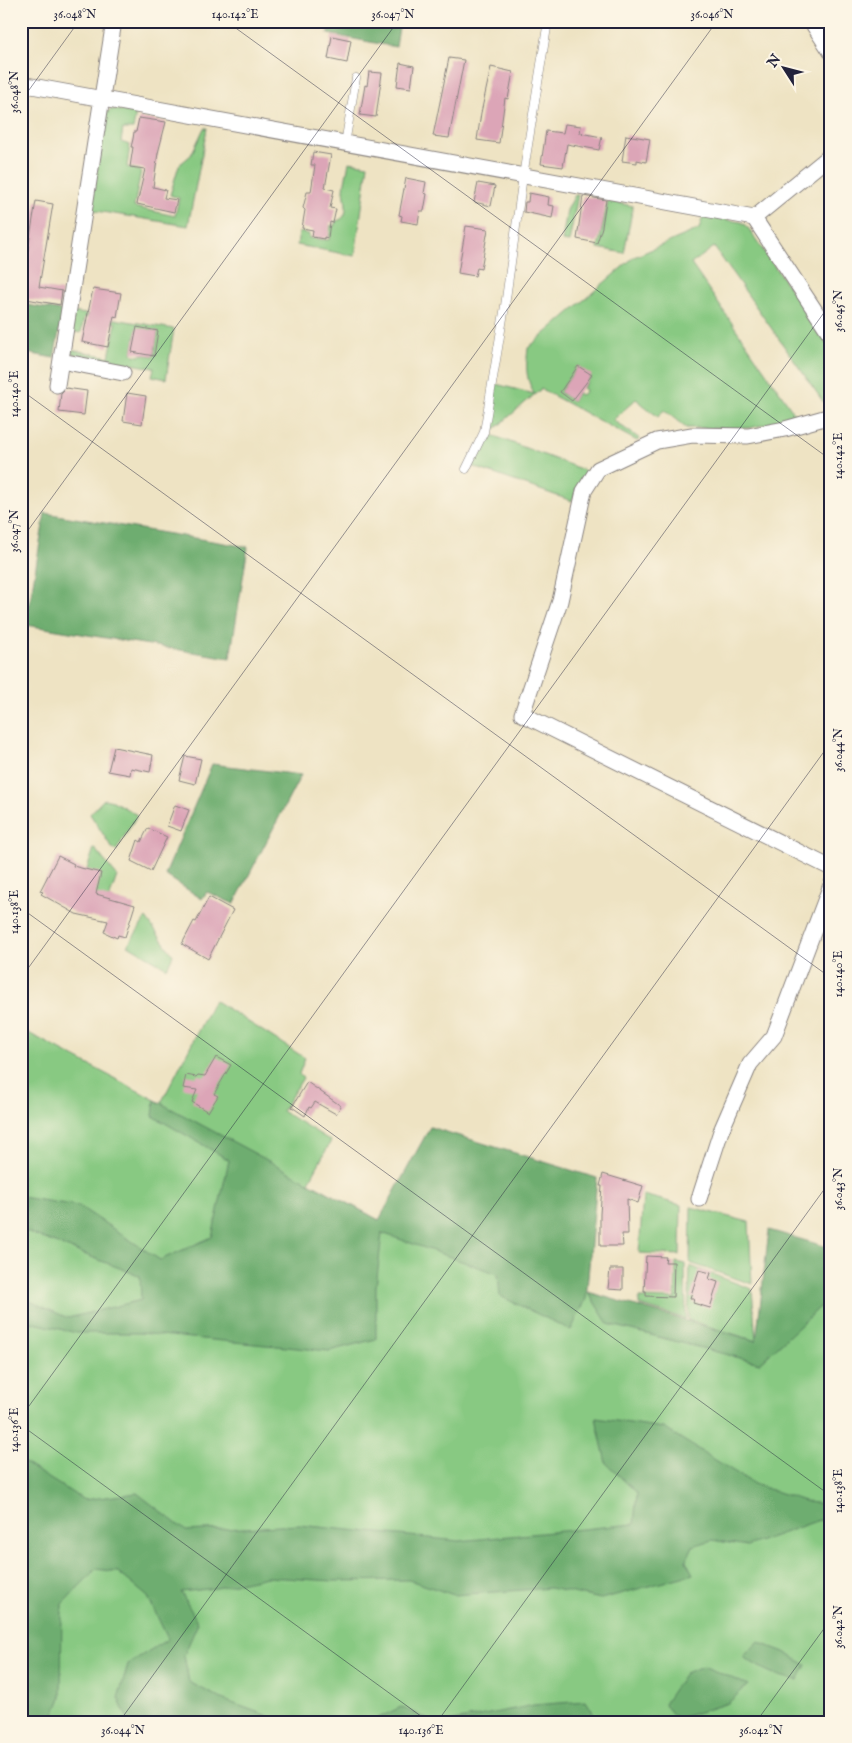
<svg xmlns="http://www.w3.org/2000/svg" width="852" height="1743" font-family="'IM FELL English',serif">
	<style>
		.green { fill: #88c982; stroke: #55765e; fill-rule: evenodd }
		.forest { fill: #6ead70; stroke: #486856 }
		.building { fill: #dca5b7 }
		.lines { fill: none; stroke-linecap: round; stroke-linejoin: round }
		.lane-casing { stroke: #88827f; stroke-width: 9 }
		.street-casing { stroke: #88827f; stroke-width: 17 }
		.lane { stroke: #fff; stroke-width: 8 }
		.street { stroke: #fff; stroke-width: 15 }
		.ticks { fill: none; stroke: #22223b; stroke-width: 1; stroke-opacity: 0.45 }
		.neatline { fill: none; stroke: #22223b; stroke-width: 2 }
		.ticks-label { font-size: 12px; text-anchor: middle; fill: #22223b }
	</style>
	<rect width="100%" height="100%" fill="#fcf5e5"/>
	<filter id="ink" filterUnits="userSpaceOnUse"><feTurbulence type="fractalNoise" baseFrequency=".02" numOctaves="2"/><feDisplacementMap in="SourceGraphic" scale="10" xChannelSelector="R" yChannelSelector="G"/><feConvolveMatrix kernelMatrix="1 2 1 2 8 2 1 2 1" color-interpolation-filters="sRGB"/></filter>
	<filter id="wash" filterUnits="userSpaceOnUse"><feTurbulence type="fractalNoise" baseFrequency=".0096" numOctaves="4" result="noise"/><feDisplacementMap in="SourceGraphic" scale="20" xChannelSelector="R" yChannelSelector="G"/><feGaussianBlur stdDeviation="1.12" result="paint"/><feColorMatrix in="noise" values="0 0 0 0 0 0 0 0 0 0 0 0 0 0 0 0 0 1.4 0 .05"/><feComposite in="paint" operator="in"/></filter>
	<g filter="url(#wash)">
		<rect width="100%" height="100%" fill="#eee3c3"/>
		<!-- green -->
		<path class="green" d="M112,109L136,113L133,129H123L121,142L130,145L127,167L141,171L134,207L175,216L179,198L170,195L179,165L191,155L204,128H207L188,226L90,210L107,112Z
			M349,162L368,165L355,256L297,245L299,232L309,234V238L329,240L331,225L334,226L336,221C351,218 345,201 344,190C344,182 348,170 349,162Z
			M575,195H578L569,242L562,241L567,210Z
			M608,201L633,206L624,253L598,248Z
			M703,216L741,222L746,225L831,348V410H829L714,247L691,264L797,417L750,428H686L664,410L658,417L636,399L613,420L640,439L637,441L541,389L489,434L586,471L572,501L471,466L489,434L496,384L534,394C525,376 526,367 528,348L634,257L699,229ZM578,366L591,376L583,388L586,390L582,395L578,393L572,401L560,392Z
			M73,312L174,329L166,379L152,376L154,368L68,353V349L109,357L116,323L84,317L81,333L69,331ZM137,328L158,331L154,356L141,354L140,356L134,355L132,353Z
			M104,799L113,801L137,815L116,851L112,848L90,814Z
			M94,848L117,876L109,899L80,891Z
			M146,918L173,955L167,968L128,945Z
			M214,1000L305,1058L299,1074L303,1078L282,1111L331,1141L309,1182L379,1220L588,1292L609,1324L760,1363L820,1306L831,1308V1722H21V1029L161,1103Z
			M643,1195L681,1205L680,1255L639,1253Z
			M691,1207L749,1222L752,1284L690,1263Z
			M676,1262L685,1264L686,1319L639,1305V1298L675,1299Z
			M690,1266L752,1289L756,1341L688,1320Z"/>
		<!-- forest -->
		<path class="forest" d="M330,21H400L396,47L328,34Z
			M21,304L63,311L54,358L21,352Z
			M45,513L248,547L230,658L26,625Z
			M212,764L301,775L234,904L207,892L202,899L165,875Z
			M155,1100L379,1220L430,1127L597,1178L586,1299L571,1330L500,1296L498,1274L382,1233L376,1287V1339L329,1351L139,1333H77L21,1320V1297L68,1318L141,1300L140,1276L27,1232L21,1233V1197L79,1206L160,1260L212,1237L229,1160L153,1116Z
			M769,1230L831,1248V1308L820,1307L760,1363L608,1324L588,1292L756,1341Z
			M596,1418L664,1428L754,1484L807,1502L831,1505V1524L819,1520L747,1546L712,1540L693,1546L686,1561L693,1574L601,1599L550,1588L454,1595L409,1580L334,1581L267,1577L216,1588L181,1592L198,1623L184,1655L189,1682L224,1700L284,1722H129L118,1698L128,1664L168,1639L148,1597L118,1572L96,1569L62,1604L61,1698L51,1722H21V1461L84,1500L137,1493L186,1531L299,1525L459,1541L634,1524L637,1493L606,1463Z
			M758,1642L784,1652L806,1665L798,1680C775,1677 762,1669 743,1657Z
			M703,1666L748,1685L728,1703L677,1719L664,1704L685,1673Z
			M586,1701L599,1722H449L534,1705Z
			M401,1707L433,1722H370Z"/>
		<g id="blocks">
			<!-- building -->
			<path class="building" d="M332,36L351,40L347,63L328,59Z
				M449,58L464,60L449,138L433,136Z
				M400,63L414,66L411,88L397,86Z
				M491,67L513,72L508,99L505,98L499,143L477,140L481,113Z
				M369,72L382,73L376,117L360,115L365,85L367,86Z
				M139,118L166,122L158,153L153,187L166,190L164,198L177,200L174,212L137,204L145,169L130,167L133,147H131L133,139L134,132H136Z
				M565,124L581,126L580,133L602,137L599,150L567,144L563,167L541,164L546,131L563,133Z
				M626,135L650,139L646,162L637,160V163L622,161Z
				M313,152L331,155L325,188L334,190L330,208L336,209L333,223L330,222L328,238L324,237V239L312,237L313,230L302,228L305,210L303,208L307,192H311L315,165H311Z
				M406,178L426,182L424,193L427,194L424,211H420L418,224L401,221L402,216L399,215Z
				M478,183L495,186L491,206L474,202Z
				M529,193L549,197L548,205L554,206L552,218L524,212L525,202H528Z
				M583,196L606,200L602,227L597,243L577,239Z
				M36,201L53,204L39,287L62,291L60,305L21,298V260L26,261Z
				M466,226L488,229L481,269L477,268L475,276L458,273Z
				M93,289L121,293L117,317L114,316L108,347L82,342Z
				M137,327L158,331L154,356L132,352Z
				M578,366L592,375L572,401L560,392Z
				M66,388L87,391L84,415L59,412L61,393Z
				M127,393L146,396L142,424L123,421Z
				M114,747L153,755L150,772L131,768L130,775L108,771Z
				M185,756L201,759L195,784L179,780Z
				M175,805L189,810L181,831L167,826Z
				M148,828L167,837L151,871L131,861L138,840L141,842Z
				M58,856L74,864L73,866L101,873L96,894L135,905L125,937L118,935L117,938L104,932L108,921L76,914L41,894L43,892L40,891Z
				M209,897L233,910L208,959L182,944L194,921L196,922Z
				M216,1057L231,1065L214,1094L218,1096L208,1112L192,1102L197,1090L183,1088L186,1075L196,1077L198,1075L205,1076Z
				M307,1082L341,1106L336,1114L315,1102L311,1108L309,1107L305,1116L292,1107Z
				M603,1174L643,1186L638,1203L627,1199L628,1234H622L623,1246H600V1214L602,1186H600Z
				M646,1256L666,1257L665,1262H674L673,1297L646,1296V1291H644Z
				M610,1269H623V1290L608,1289Z
				M699,1270L711,1273L709,1279L718,1282L710,1308L693,1303L694,1298H690Z"/>
		</g>
	</g>
	<g filter="url(#ink)">
		<use href="#blocks" fill-opacity="0" stroke="#88827f" stroke-width="1"/>
		<g class="lines">
			<!-- lane casing -->
			<g class="lane-casing">
				<path id="lane" d="M345,144L356,78
					M466,469L484,432L505,306L523,176L548,21"/>
			</g>
			<!-- street casing -->
			<g class="street-casing">
				<path id="street" d="M811,21L831,52
					M21,84L754,218L831,335
					M754,218L831,155
					M61,361L123,373
					M57,385L114,21
					M831,416L785,429L748,436L692,435L657,441L598,469L584,491L560,601L522,714L831,868
					M699,1199L721,1131L750,1064L774,1036L831,885"/>
			</g>
			<!-- lane -->
			<use href="#lane" class="lane"/>
			<!-- street -->
			<use href="#street" class="street"/>
		</g>
	</g>
	<!-- ticks -->
	<path class="ticks" d="M226,21L831,460M21,101L79,21M21,390L831,978M21,540L398,21M21,908L831,1496M21,978L717,21M21,1417L831,303M21,1425L429,1722M119,1722L831,742M437,1722L831,1180M756,1722L831,1619"/>
	<!-- margin -->
	<rect width="852" height="1743" fill="none" stroke="#fcf5e5" stroke-width="55"/>
	<!-- north arrow -->
	<g transform="translate(784 68) rotate(306)" stroke="#fcf5e5" stroke-width="4" paint-order="stroke">
	<path d="M0-4L9 19L0 12L-9 19Z" fill="#22223b"/>
	<text y="-8" font-size="14" font-weight="bold" text-anchor="middle" fill="#22223b">N</text>
	</g>
	<rect x="28" y="28" width="796" height="1688" class="neatline"/>
	<g class="ticks-label">
		<text x="75" y="18">36.048°N</text>
		<text x="235" y="18">140.142°E</text>
		<text x="393" y="18">36.047°N</text>
		<text x="712" y="18">36.046°N</text>
		<text transform="translate(14 92) rotate(-90)" y="4">36.048°N</text>
		<text transform="translate(838 311) rotate(-90)" y="4">36.045°N</text>
		<text transform="translate(14 394) rotate(-90)" y="4">140.140°E</text>
		<text transform="translate(838 456) rotate(-90)" y="4">140.142°E</text>
		<text transform="translate(14 531) rotate(-90)" y="4">36.047°N</text>
		<text transform="translate(838 750) rotate(-90)" y="4">36.044°N</text>
		<text transform="translate(14 912) rotate(-90)" y="4">140.138°E</text>
		<text transform="translate(838 974) rotate(-90)" y="4">140.140°E</text>
		<text transform="translate(838 1189) rotate(-90)" y="4">36.043°N</text>
		<text transform="translate(14 1430) rotate(-90)" y="4">140.136°E</text>
		<text transform="translate(838 1491) rotate(-90)" y="4">140.138°E</text>
		<text transform="translate(838 1627) rotate(-90)" y="4">36.042°N</text>
		<text x="123" y="1734">36.044°N</text>
		<text x="421" y="1734">140.136°E</text>
		<text x="761" y="1734">36.042°N</text>
	</g>
</svg>
